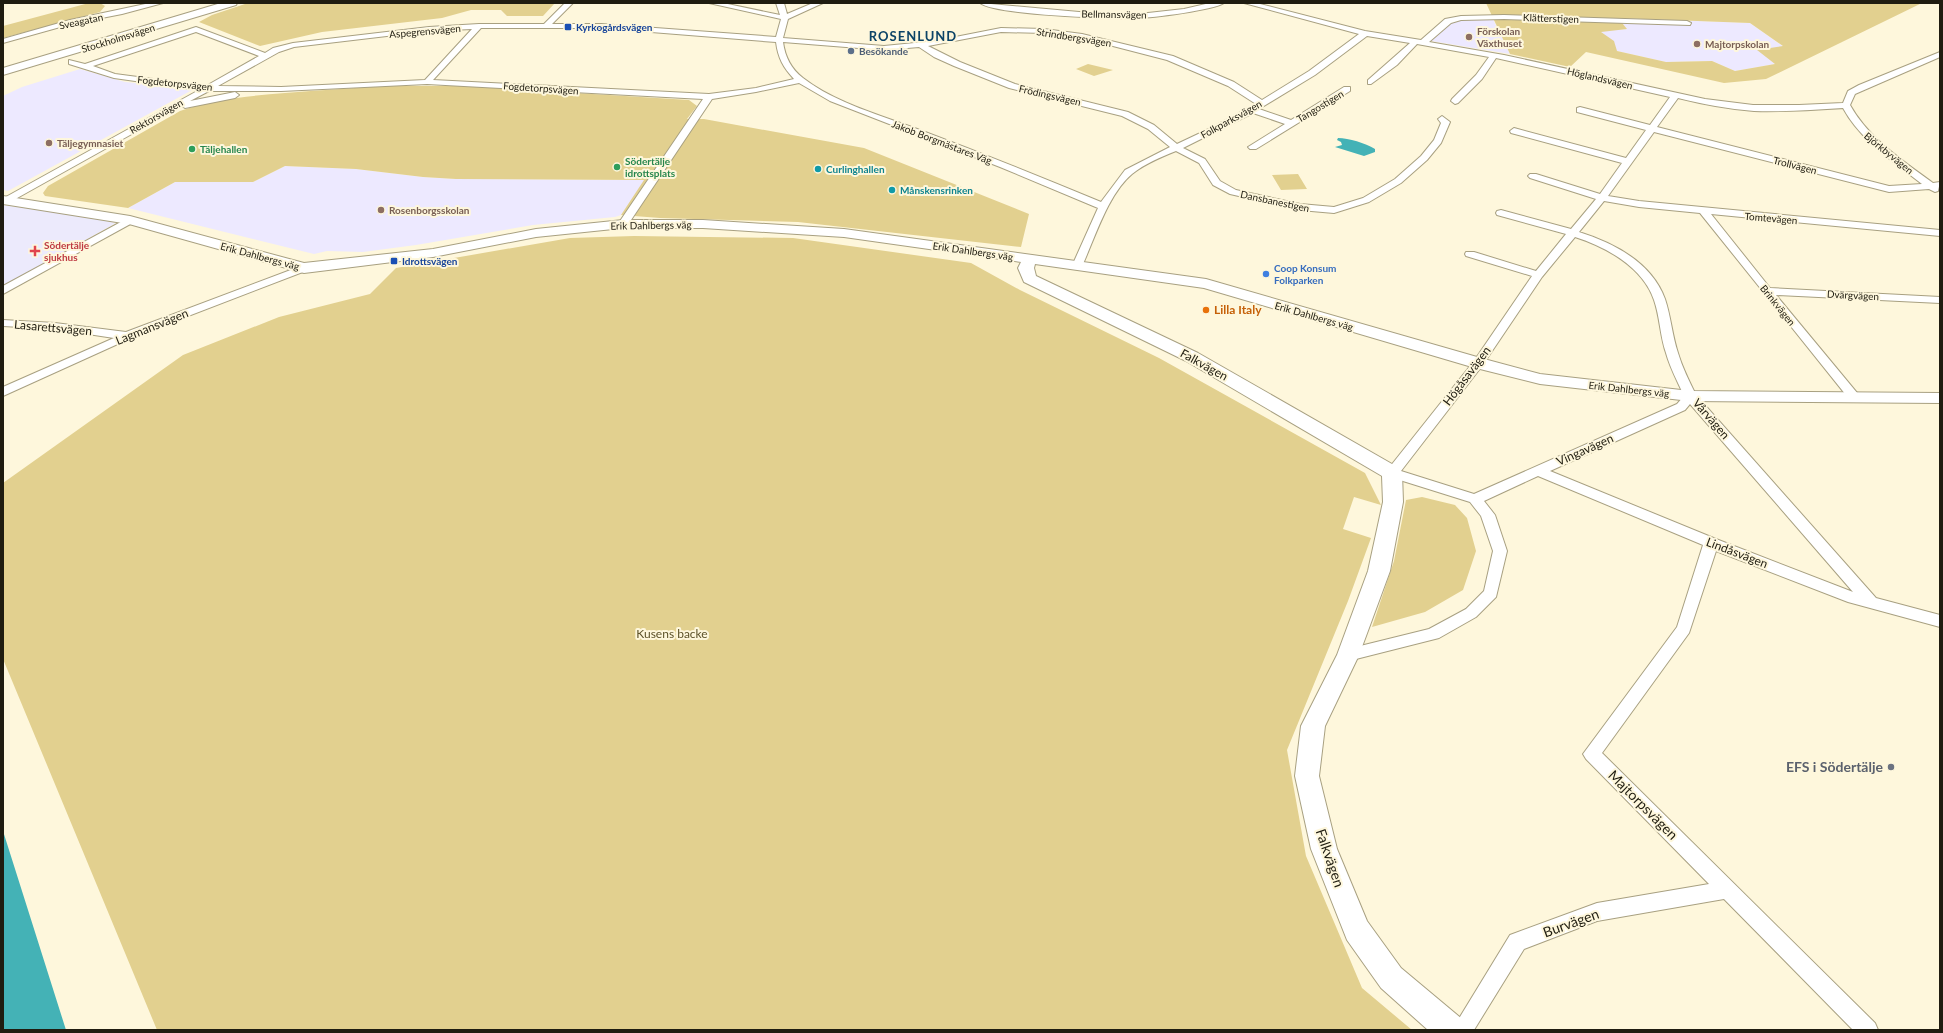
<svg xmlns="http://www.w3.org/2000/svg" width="1943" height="1033" font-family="Lato,sans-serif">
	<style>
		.education { fill: #ede9ff }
		.medical { fill: #eceafc }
		.green { fill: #e2d08f; fill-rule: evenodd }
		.water { fill: #44b2b6 }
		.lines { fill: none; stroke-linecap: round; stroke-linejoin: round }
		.street-casing { stroke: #a8a081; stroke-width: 2 }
		.secondary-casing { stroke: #a8a081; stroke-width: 2 }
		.street { fill: #fff; fill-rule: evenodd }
		.secondary { fill: #fff; fill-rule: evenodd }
		.transit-dot { fill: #1a4fb4; stroke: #fef7dc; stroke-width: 1.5 }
		.education-dot { fill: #8d6e63; stroke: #fef7dc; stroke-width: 1.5 }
		.service-dot { fill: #5c6f8a; stroke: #fef7dc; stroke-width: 1.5 }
		.leisure-dot { fill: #2e9e5b; stroke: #fef7dc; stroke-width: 1.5 }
		.culture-dot { fill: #0f9aa8; stroke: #fef7dc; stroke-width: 1.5 }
		.health-dot { fill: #e0444e; stroke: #fef7dc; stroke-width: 1.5 }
		.shop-dot { fill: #3f7fe0; stroke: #fef7dc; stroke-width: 1.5 }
		.food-dot { fill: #e8710a; stroke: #fef7dc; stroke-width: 1.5 }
		.worship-dot { fill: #6b7280; stroke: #fef7dc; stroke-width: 1.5 }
		.labels { text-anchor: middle; stroke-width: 4; stroke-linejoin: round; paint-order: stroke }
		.far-street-label { font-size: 10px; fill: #1f1c10; stroke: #fef7dc }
		.far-transit-label { font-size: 10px; font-weight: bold; fill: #164399; stroke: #fef7dc; text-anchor: start }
		.far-education-label { font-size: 10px; font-weight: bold; fill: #785e54; stroke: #fef7dc; text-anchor: start }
		.far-service-label { font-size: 10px; font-weight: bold; fill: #4e5e75; stroke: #fef7dc; text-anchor: start }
		.far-leisure-label { font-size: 10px; font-weight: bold; fill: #27864d; stroke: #fef7dc; text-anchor: start }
		.far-culture-label { font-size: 10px; font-weight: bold; fill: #0d838f; stroke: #fef7dc; text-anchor: start }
		.far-health-label { font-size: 10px; font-weight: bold; fill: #be3a42; stroke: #fef7dc; text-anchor: start }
		.far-shop-label { font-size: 10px; font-weight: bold; fill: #366cbe; stroke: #fef7dc; text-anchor: start }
		.food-label { font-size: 12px; font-weight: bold; fill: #c56008; stroke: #fef7dc; text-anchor: start }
		.street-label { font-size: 12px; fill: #1f1c10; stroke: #fef7dc }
		.park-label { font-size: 12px; fill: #5c5128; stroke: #fef7dc }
		.far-district-label { font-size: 13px; font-weight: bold; letter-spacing: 1px; fill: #0c4366; stroke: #fef7dc }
		.near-worship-label { font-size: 14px; font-weight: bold; fill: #5b616d; stroke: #fef7dc; text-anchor: end }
		.near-street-label { font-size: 14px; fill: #1f1c10; stroke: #fef7dc }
	</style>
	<rect width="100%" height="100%" fill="#fef7dc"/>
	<!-- education -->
	<path class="education" d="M1618,18L1750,23L1784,47L1758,50L1775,64L1735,71L1712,61L1666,62L1617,51L1600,31L1627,29Z
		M1464,19H1493L1510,54L1431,41L1454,21Z
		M80,69L125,82L194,89L8,191L3,190V96L22,87Z
		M285,166L356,169L423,177L456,179L645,180L621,215L615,217L533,225L416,245L363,252L327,251L314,254L128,208L175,182H253Z"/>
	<!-- medical -->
	<path class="medical" d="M3,205L81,216L116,223L42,264L3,288Z"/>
	<!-- green -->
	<path class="green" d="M89,3H100L105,6L100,12L3,38V26Z
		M248,3H555L543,16H507L501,10H471L442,18L322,32L260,46L199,22L212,15Z
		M1486,3H1922L1766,79L1724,83L1586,52L1570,67L1510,54ZM1618,18L1750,23L1783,46L1757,50L1775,64L1735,71L1712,61L1666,62L1617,51L1614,41L1601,32L1627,29Z
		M1088,64L1113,70L1094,76L1076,69Z
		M388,86H466L689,100L697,106L687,119H704L864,148L1029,214L1021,247L798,222L660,218L621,215L644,180L456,179L423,177L356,169L285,166L253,182H175L128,208L45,196L43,193L48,186L180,111C214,99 250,96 285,93C319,90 354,88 388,86Z
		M1298,174L1307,189L1281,190L1272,175Z
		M634,236L793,238L971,263L1020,290L1159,358L1365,473L1381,505L1354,497L1343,529L1371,538L1348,601L1287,750L1306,856L1362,988L1412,1030H157L3,659V483L183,355L279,317L370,294L396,268L570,238Z
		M1422,497L1455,505L1467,518L1476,551L1463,590L1425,612L1372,627L1394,561L1406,500Z"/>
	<!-- water -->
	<path class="water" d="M1338,138C1349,138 1365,143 1375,149V152L1364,156L1335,147L1342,145L1341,142L1337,140Z
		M3,831L66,1030H3Z"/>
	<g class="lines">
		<!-- street casing -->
		<g class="street-casing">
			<path id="street" d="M150,3H163L122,14L71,24L3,43V39L70,20Z
				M565,3H573L552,24H601L776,37L781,19L709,3H723L780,15L776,3H784L787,14L813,3H823L788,19L783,38L884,46L935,41L1001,28L1044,29L1082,34L1173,56L1234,82L1262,100L1309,71L1359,34L1244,3H1256L1365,31L1421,40L1445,19L1461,16L1504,15L1687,21L1691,23L1690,25L1504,19L1461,20L1451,23L1429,42L1504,55L1705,99L1753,105H1799L1843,103L1848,91L1859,85L1940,52V57L1855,94L1850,105C1869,139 1902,160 1933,183L1940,182L1938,191L1935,192L1929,189L1889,192L1654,132L1608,196L1639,201L1940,230V236L1711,214L1770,288L1940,297V303L1776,295L1858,394L1860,397L1858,400H1850L1700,213L1639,207L1604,201L1579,232C1614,243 1652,263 1665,299C1671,317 1672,335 1678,353C1682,367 1689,381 1696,395L1876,598L1940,615V627L1848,602L1716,551L1689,633L1602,753L1875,1023L1878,1030H1853L1724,899L1597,921L1524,949L1474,1030H1452L1510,935L1597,903L1709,884L1586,759L1583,754L1677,627L1703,545L1538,476L1484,501L1495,515L1507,551L1496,597L1476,617L1439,638L1348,661L1342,659L1340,655L1342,651L1348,649L1429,629L1466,609L1484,591L1493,551L1481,516L1470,502L1387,476L1385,473L1474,361L1532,276L1466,256L1465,254L1466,252H1474L1536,271L1566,234L1497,215L1496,213L1497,211L1501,210L1571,229L1596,199L1530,178L1528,176L1530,174H1536L1600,194L1622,163L1511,133L1510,131L1514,128L1626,158L1646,130L1577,112V108L1580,107L1650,125L1670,97L1496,58L1482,79L1458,103L1455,104L1451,101L1452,99L1476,75L1489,57L1417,44L1397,65L1371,84H1368V80L1410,43L1367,36L1315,75L1259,109L1291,120L1344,87H1350V91L1256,149H1250L1248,147L1285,124L1253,113L1183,148L1205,159L1220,181L1236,190L1300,204L1334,207L1363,198L1395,179L1421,156L1434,140L1441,123L1438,119L1442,116L1450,122L1441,143L1427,160L1401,183L1369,202L1334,213L1300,210L1230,194L1213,185L1199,163L1176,151C1161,157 1144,164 1132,174C1108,194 1095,238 1082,266L1077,269L1072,266L1098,208L1000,167L830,101L799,83L756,92L712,99L627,226L623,227L618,224L703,99L427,84L281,91H209L190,101L235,92L239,95L235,98L185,108L182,106L10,202L3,201L4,198L199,90L114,78L69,64V60L85,64L196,27L265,53L273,48L293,43L429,27L479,24H544ZM481,28H601L776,42C778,58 783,67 794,79L756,88L709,94L433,80ZM472,29L425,80L281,87L218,86L279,52L294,47L429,31ZM196,32L259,56L206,86L115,74L93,66ZM1001,32L1044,33L1082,38L1167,60L1228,86L1256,104L1213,127L1177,144L1154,125L1128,112L1015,84L960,62L928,46ZM783,42L884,50L919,47L934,57L954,66L1009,88L1122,116L1148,129L1170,147L1125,170L1101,202C1041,177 981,153 920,130C883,116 835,103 803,78C791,69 785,57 783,42ZM1678,98C1702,104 1728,109 1754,111C1784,112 1813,110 1843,108C1861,141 1893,161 1922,184L1889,186L1657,127ZM1575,237C1606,247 1643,267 1654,300C1660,317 1660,336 1666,353C1670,368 1678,382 1684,396L1677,404L1474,494L1401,471L1482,366L1542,277ZM1690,404L1853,592L1716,539L1550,471L1685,410Z
				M980,3L1101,14H1139L1184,9L1210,3H1224C1214,10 1152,18 1137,18C1113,19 995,15 980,3Z
				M130,217L134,218L135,220L134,222L3,294V286Z
				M304,265L308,266L309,268L308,270L131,338L3,396V387L114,338L55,329L3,326V320L55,323L126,332Z"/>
		</g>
		<!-- secondary casing -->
		<g class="secondary-casing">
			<path id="secondary" d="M221,3H237L236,5L3,75V68Z
				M3,196L130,216L304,263L433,249L536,229L623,220H703L844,229L1206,279L1484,359L1540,374L1690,391L1940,393V403L1690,401L1540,384L1472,367L1204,288L1035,264L1034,268L1036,276L1198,353L1399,468L1402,473L1403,502L1390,571L1359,655L1325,726L1319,776L1337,849L1367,921L1401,968L1462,1019L1466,1030H1428L1381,988L1347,940L1311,849L1295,776L1301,726L1337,655L1368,571L1383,502L1382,476L1186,361L1024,282L1018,268L1021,262L844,237L703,228H623L536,237L433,257L304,273L129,224L3,204Z"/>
		</g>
		<!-- street -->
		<use href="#street" class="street"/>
		<!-- secondary -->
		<use href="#secondary" class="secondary"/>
	</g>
	<!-- markers -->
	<g class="transit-dot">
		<rect x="564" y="23" width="8" height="8" rx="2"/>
		<rect x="390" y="257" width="8" height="8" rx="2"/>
	</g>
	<g class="education-dot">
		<circle cx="1469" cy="37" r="4"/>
		<circle cx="1697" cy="44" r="4"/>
		<circle cx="49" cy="143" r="4"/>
		<circle cx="381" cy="210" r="4"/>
	</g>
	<circle class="service-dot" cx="851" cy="51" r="4"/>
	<g class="leisure-dot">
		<circle cx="192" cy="149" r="4"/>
		<circle cx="617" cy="167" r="4"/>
	</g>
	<g class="culture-dot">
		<circle cx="818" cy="169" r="4"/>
		<circle cx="892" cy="190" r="4"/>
	</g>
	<path class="health-dot" d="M33 245h4v4h4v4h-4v4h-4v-4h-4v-4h4z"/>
	<circle class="shop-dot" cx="1266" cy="274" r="4"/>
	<circle class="food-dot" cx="1206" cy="310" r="4"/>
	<circle class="worship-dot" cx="1891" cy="767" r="4"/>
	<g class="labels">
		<!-- far-street labels -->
		<g class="far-street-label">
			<text transform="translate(1114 14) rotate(1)" y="4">Bellmansvägen</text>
			<text transform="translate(1551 18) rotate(2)" y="4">Klätterstigen</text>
			<text transform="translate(81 21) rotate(-12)" y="4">Sveagatan</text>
			<text transform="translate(425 31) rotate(-5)" y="4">Aspegrensvägen</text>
			<text transform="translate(1074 37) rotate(9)" y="4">Strindbergsvägen</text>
			<text transform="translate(118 38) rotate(-17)" y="4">Stockholmsvägen</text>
			<text transform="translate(1600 78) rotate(13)" y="4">Höglandsvägen</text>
			<text transform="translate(175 83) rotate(6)" y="4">Fogdetorpsvägen</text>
			<text transform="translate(541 88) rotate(4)" y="4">Fogdetorpsvägen</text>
			<text transform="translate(1050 95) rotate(13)" y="4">Frödingsvägen</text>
			<text transform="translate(1320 106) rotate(-31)" y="4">Tangostigen</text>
			<text transform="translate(156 116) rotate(-30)" y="4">Rektorsvägen</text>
			<text transform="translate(1231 119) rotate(-29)" y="4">Folkparksvägen</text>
			<text transform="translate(942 142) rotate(21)" y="4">Jakob Borgmästares Väg</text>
			<text transform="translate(1889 153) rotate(39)" y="4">Björkbyvägen</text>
			<text transform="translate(1795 165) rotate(14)" y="4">Trollvägen</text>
			<text transform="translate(1275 201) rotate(12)" y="4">Dansbanestigen</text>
			<text transform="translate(1771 218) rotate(5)" y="4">Tomtevägen</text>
			<text transform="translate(651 225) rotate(-1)" y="4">Erik Dahlbergs väg</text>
			<text transform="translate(973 251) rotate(8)" y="4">Erik Dahlbergs väg</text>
			<text transform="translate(260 256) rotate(15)" y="4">Erik Dahlbergs väg</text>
			<text transform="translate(1853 295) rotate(3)" y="4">Dvärgvägen</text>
			<text transform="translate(1778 305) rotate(51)" y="4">Brinkvägen</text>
			<text transform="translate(1314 316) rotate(16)" y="4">Erik Dahlbergs väg</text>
			<text transform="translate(1629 389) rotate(6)" y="4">Erik Dahlbergs väg</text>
		</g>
		<!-- far-transit labels -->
		<g class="far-transit-label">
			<text x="576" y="31">Kyrkogårdsvägen</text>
			<text x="402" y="265">Idrottsvägen</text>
		</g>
		<!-- far-education labels -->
		<g class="far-education-label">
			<text x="1477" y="35">Förskolan<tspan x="1477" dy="12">Växthuset</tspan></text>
			<text x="1705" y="48">Majtorpskolan</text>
			<text x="57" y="147">Täljegymnasiet</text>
			<text x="389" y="214">Rosenborgsskolan</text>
		</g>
		<!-- far-service labels -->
		<g class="far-service-label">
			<text x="859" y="55">Besökande</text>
		</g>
		<!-- far-leisure labels -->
		<g class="far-leisure-label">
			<text x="200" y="153">Täljehallen</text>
			<text x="625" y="165">Södertälje<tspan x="625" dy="12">idrottsplats</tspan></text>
		</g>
		<!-- far-culture labels -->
		<g class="far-culture-label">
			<text x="826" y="173">Curlinghallen</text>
			<text x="900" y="194">Månskensrinken</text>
		</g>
		<!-- far-health labels -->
		<g class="far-health-label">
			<text x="44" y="249">Södertälje<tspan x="44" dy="12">sjukhus</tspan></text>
		</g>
		<!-- far-shop labels -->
		<g class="far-shop-label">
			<text x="1274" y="272">Coop Konsum<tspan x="1274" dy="12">Folkparken</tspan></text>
		</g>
		<!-- food labels -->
		<g class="food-label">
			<text x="1214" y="314">Lilla Italy</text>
		</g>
		<!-- street labels -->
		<g class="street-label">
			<text transform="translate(152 327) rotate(-22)" y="4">Lagmansvägen</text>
			<text transform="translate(53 328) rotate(5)" y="4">Lasarettsvägen</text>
			<text transform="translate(1204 365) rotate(29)" y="4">Falkvägen</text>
			<text transform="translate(1467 376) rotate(-53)" y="4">Högåsavägen</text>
			<text transform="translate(1711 419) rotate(49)" y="4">Vårvägen</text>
			<text transform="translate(1585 450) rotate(-24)" y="4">Vingavägen</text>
			<text transform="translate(1737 553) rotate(21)" y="4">Lindåsvägen</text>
		</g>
		<!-- park labels -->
		<g class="park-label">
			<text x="672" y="638">Kusens backe</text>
		</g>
		<!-- far-district labels -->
		<g class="far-district-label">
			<text x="913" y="41">ROSENLUND</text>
		</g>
		<!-- near-worship labels -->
		<g class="near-worship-label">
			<text x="1883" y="772">EFS i Södertälje</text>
		</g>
		<!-- near-street labels -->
		<g class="near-street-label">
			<text transform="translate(1643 805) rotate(45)" y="5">Majtorpsvägen</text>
			<text transform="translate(1330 858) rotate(71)" y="5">Falkvägen</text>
			<text transform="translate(1571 923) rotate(-20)" y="5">Burvägen</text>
		</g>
	</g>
	<!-- border -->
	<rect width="1943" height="1033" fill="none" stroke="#1f1c10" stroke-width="8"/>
</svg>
